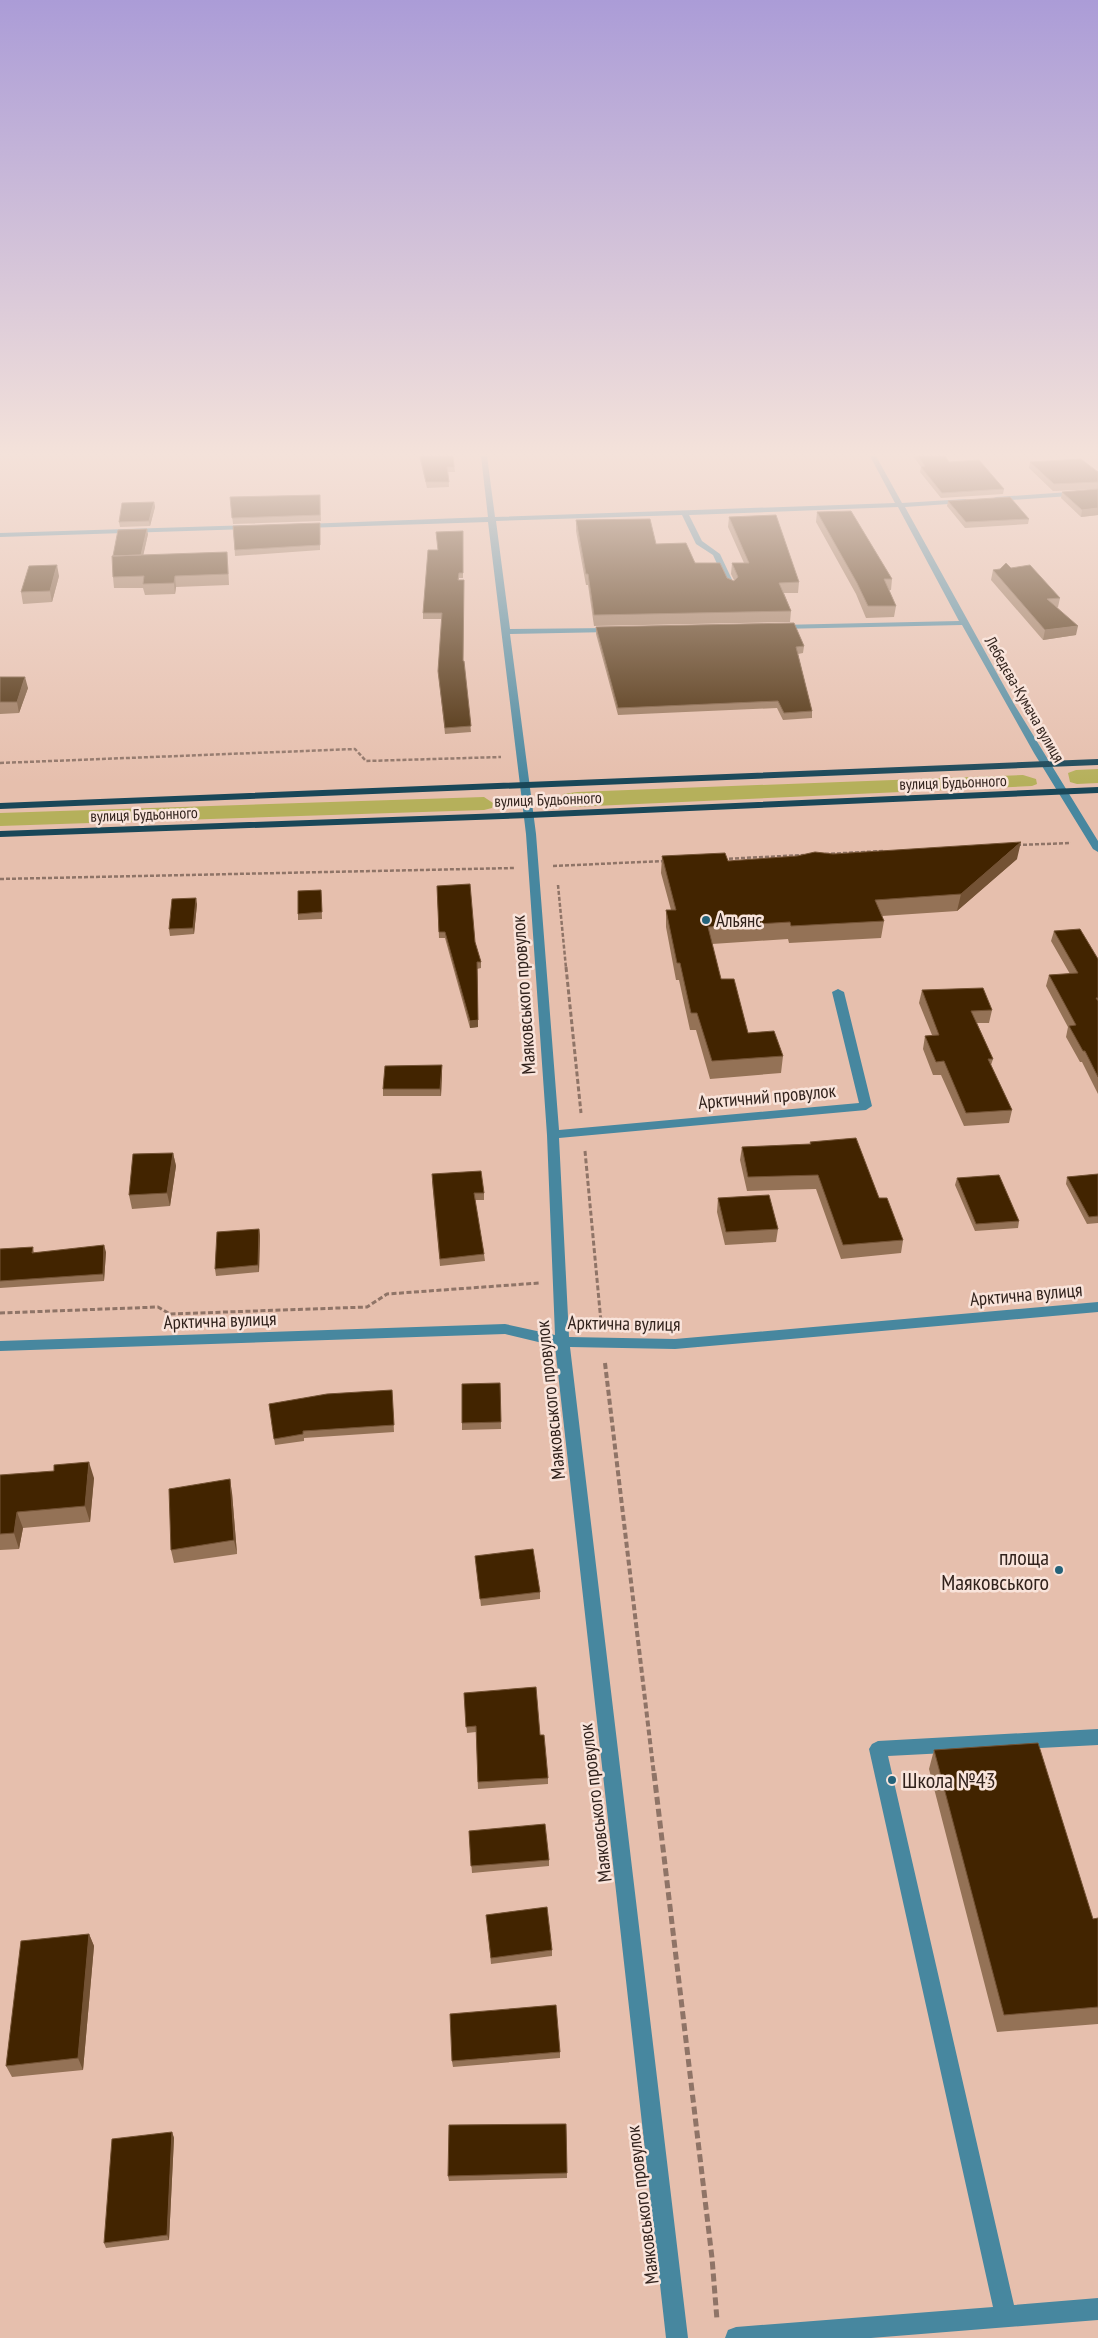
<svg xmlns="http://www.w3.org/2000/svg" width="1098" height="2338" font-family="'PT Sans Narrow',sans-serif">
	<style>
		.green { fill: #b5b05b }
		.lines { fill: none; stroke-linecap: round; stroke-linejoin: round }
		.path-far3 { stroke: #8f7467; stroke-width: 2.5; stroke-dasharray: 4 2; stroke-linecap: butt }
		.path-far2 { stroke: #8f7467; stroke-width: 3; stroke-dasharray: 5 2.5; stroke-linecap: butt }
		.path-far1 { stroke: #8f7467; stroke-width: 4; stroke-dasharray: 6 3; stroke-linecap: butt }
		.path { stroke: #8f7467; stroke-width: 5; stroke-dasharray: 8 4; stroke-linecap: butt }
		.minor { fill: #47879f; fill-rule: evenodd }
		.major { fill: #194758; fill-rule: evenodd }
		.wall { fill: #947256 }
		.shaded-wall { fill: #735234 }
		.building { fill: #422400; stroke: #735234 }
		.poi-dot { fill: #25637a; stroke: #f9e4db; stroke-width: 2 }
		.labels { text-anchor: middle; stroke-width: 5; stroke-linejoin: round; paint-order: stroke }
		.far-street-label { font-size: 16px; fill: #31221c; stroke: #f9e4db }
		.poi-label { font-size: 19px; fill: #31221c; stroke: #f9e4db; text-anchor: start }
		.street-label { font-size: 19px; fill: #31221c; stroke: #f9e4db }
		.near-poi-label { font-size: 22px; fill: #31221c; stroke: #f9e4db; text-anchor: end }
	</style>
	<rect width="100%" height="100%" fill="#e6bfad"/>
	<!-- green -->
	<path class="green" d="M1098,769V783L1077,784L1070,782L1068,773L1076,770Z
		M1023,775L1036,779L1037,784L1032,786L572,807L565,804L562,798L563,794L577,792Z
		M484,797L493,803L492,808L484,810L0,826V813Z"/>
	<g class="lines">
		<!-- path-far3 -->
		<path class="path-far3" d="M0,763L355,749L366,761L501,757
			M1017,845L1071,843
			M825,854L884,851
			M723,859L804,855
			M553,866L664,861
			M0,879L514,868
			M558,885L566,968"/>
		<!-- path-far2 -->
		<path class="path-far2" d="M566,967L581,1113
			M585,1151L601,1322
			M0,1313L158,1307L170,1314L367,1307L387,1294L539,1283"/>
		<!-- path-far1 -->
		<path class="path-far1" d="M605,1363L654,1775"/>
		<!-- path -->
		<path class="path" d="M654,1773L712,2258L717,2320"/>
		<!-- minor -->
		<path class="minor" d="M481,456H487L495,517L895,503L870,456H876L902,503L966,499L967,501L963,503L905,507L1014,704L1098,841V852L1093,849L1034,753L962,625L779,629L775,627L779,625L959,621L898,507L689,515L702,541L720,554L736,588L732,590L728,588L713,555L696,544L682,515L496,521L510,629L611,628L615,630L611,632L510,634L536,834L559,1130L859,1103L832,992L838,989L844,992L872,1106L866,1110L559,1138L569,1337L675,1339L1098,1302V1312L675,1349L570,1347L688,2338H666L555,1346L505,1334L0,1351V1341L505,1324L555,1335L547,1135L526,834L488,522L304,528L300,526L304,524L488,517Z
			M1098,490V494L996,501L992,499L996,497Z
			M252,525L253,527L249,529L0,537V533Z
			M1098,1729V1745L888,1756L1014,2305L1098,2298V2320L871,2338H725L728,2330L736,2327L993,2307L869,1749L872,1744L878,1741Z"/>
		<!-- major -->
		<path class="major" d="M1098,759V765L0,809V803Z
			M1098,787V793L529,818L0,837V831L529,812Z"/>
	</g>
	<!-- wall -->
	<path class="wall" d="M419,456H453L455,472H448L449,487L427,488Z
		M913,456H945L949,462L1004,489L1003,494L941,498L920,472L921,467Z
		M1030,462L1098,472V489L1053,491L1029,468Z
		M1098,489V515L1081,517L1061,498L1062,492Z
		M320,495L321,521L233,524L230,497Z
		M948,501L1029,519L1028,524L965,528L947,506Z
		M154,502L155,507L150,526L120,527L119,522Z
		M817,512L892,579L891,590H889L896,606L894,617L866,618L856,594L816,522Z
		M729,517L799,582L798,593H784L791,611L790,622L594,626L588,585H586L576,531V520L656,544L734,581V580L731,574L732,563H744L728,527Z
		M320,523V550L235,556L233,526Z
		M463,531V578H459V580L463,661L471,732L445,734L438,671L442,619H423V613L438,550Z
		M148,534L143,555L228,563L229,585L176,587L175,594L145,595L143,588H114L113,577V556Z
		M1011,568L1060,598L1058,607H1057L1076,635L1043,640L991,580L993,570Z
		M59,576L52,602L23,604L21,592Z
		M596,627L804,646L803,653L798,654L812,711V718L783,720L777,708L618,715L596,634Z
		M0,677L28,688L19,713L0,714Z
		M833,854L1017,859L957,911L882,916L884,921L881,938L789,943L788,939L712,944L721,979L748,1033L783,1056L781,1073L710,1079L696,1030H690L679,980H676L666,927V910H671L661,873L662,856L728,861Z
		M437,886L475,942L481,962V968L477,969L478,1027L470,1028L445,938H439Z
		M321,890L322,919L298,920V914Z
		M197,904L194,934L170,936L169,929Z
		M1054,931L1098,959V1094L1082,1062H1080L1066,1037L1068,1027L1046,986L1049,975L1070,974L1051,941Z
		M922,990L992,1010L989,1023H977L993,1059L991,1065L1012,1110L1009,1123L964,1126L941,1075H933L923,1049L925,1036L932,1035L919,1003Z
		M442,1072L441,1096H383V1089Z
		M810,1142L879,1198L903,1240L901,1253L841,1259L816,1189L747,1191L740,1160L742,1147L810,1144Z
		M173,1153L176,1166L170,1206L132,1209L129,1195Z
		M1098,1174V1223L1087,1224L1066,1184L1067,1177Z
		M957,1178L1019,1221L1018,1228L975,1231L955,1185Z
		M432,1181L484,1193V1200H475L484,1254L485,1261L440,1266Z
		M718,1198L778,1229L776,1242L725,1245L717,1212Z
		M259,1229L260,1236L259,1272L216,1276L215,1269Z
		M33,1247L34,1253L106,1252L104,1281L0,1288V1249Z
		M500,1383L501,1429L462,1430V1423Z
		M392,1390L394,1432L304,1438V1441L275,1445L269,1404Z
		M0,1475L94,1478L90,1522L23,1528L19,1549L0,1550Z
		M232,1493L237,1554L174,1563L171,1550Z
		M475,1556L540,1592V1599L481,1606Z
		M464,1693L540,1735L548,1778V1784L478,1789L476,1732L467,1733Z
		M934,1750L1093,1919L1098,1918V2024L997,2032L929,1769Z
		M469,1831L549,1860V1866L472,1873Z
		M487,1921L552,1950V1956L491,1964Z
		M89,1934L94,1946L83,2070L12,2077L6,2066Z
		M560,2052V2058L453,2067L452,2061Z
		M566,2124L567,2178L449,2181L448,2176Z
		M172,2132L174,2138L169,2240L106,2248L104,2243Z"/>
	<!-- shaded-wall -->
	<path class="shaded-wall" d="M154,502L155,507L150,526L149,521Z
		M1098,508V515L1081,517L1082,510Z
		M147,529L148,534L142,561L141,555Z
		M57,565L59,576L52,602L50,591Z
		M175,576L176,587L175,594L174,583Z
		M1078,626L1076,635L1043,640L1045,630Z
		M25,677L28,688L19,713L17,702Z
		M1021,842L1017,859L957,911L961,894Z
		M196,898L197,904L194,934L193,928Z
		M477,962L478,1027L470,1028V1021Z
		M442,1065V1072L441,1096L440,1089Z
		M173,1153L176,1166L170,1206L167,1193Z
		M259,1229L260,1236L259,1272L258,1265Z
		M104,1245L106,1252L104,1281L103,1274Z
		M89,1462L94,1478L90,1522L85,1506Z
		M230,1479L232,1493L237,1554L234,1540Z
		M17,1512L23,1528L19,1549L14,1533Z
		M89,1934L94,1946L83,2070L78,2058Z
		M172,2132L174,2138L169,2240L167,2235Z"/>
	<!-- building -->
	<path class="building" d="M420,456H453L454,467H447L449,482H426Z
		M918,456H945L949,462L979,460L1004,489L942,493L921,467L925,466Z
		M1081,459L1098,472V482L1054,484L1030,462Z
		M1098,489V508L1082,510L1062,492Z
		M320,495V515L232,518L230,497Z
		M1010,497L1029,519L966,522L948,501Z
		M154,502L149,521L119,522L122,503Z
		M851,511L892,579H884L896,606H868L857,583L817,512Z
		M776,515L799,582L779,583L791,611L594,615L588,574H586L576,520L650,519L656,544L686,543L695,563H720L727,578L734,581L738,577L732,563H749L729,517Z
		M320,523V545L235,550L233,526Z
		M147,529L141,555L113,556L118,530Z
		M463,531V573H459L458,580H464L463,661H464L471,726L445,728L438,671L442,613H423L428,550H438L436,532Z
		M227,552L228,574L175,576L174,583L143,584L144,576L113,577L112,556Z
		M1006,563L1011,568L1030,565L1060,598L1047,599L1078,626L1045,630L993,570L1000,569Z
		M57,565L50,591L21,592L29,566Z
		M794,623L804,646L796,647L812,711L784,713L778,701L618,708L596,627Z
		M0,677H25L17,702H0Z
		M1021,842L961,894L875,900L884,921L791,926L790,922L708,927L721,979H734L748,1033L774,1031L783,1056L712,1061L697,1013H691L680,963H677L666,910H676L662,856L725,853L728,861L797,856L815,852L833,854Z
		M470,884L475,942L481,962H477L478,1020L470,1021L445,932H439L437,886Z
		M321,890L322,912L298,914V891Z
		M196,898L193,928L169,929L172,899Z
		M1080,929L1098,959V998H1096L1098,1001V1077L1085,1051H1083L1069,1026L1076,1025L1049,975L1078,973L1054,931Z
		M983,988L992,1010L971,1011L993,1059H988L1012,1110L966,1113L944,1061L936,1062L925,1036L939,1035L922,990Z
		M442,1065L440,1089H383L385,1066Z
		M856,1138L879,1198H887L903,1240L843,1245L818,1175L748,1177L742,1147L811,1144L810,1142Z
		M173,1153L167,1193L129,1195L133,1154Z
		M481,1171L484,1193H474L484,1254L440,1259L432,1174Z
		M1098,1174V1216L1089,1217L1067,1177Z
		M999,1175L1019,1221L976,1224L957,1178Z
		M769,1195L778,1229L726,1232L718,1198Z
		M259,1229L258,1265L215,1269L217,1232Z
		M104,1245L103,1274L0,1281V1249L33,1247L32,1253Z
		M500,1383L501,1422L462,1423V1384Z
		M392,1390L394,1425L303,1431V1434L274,1439L269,1404L327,1394Z
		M89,1462L85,1506L17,1512L14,1533L0,1534V1475L54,1471V1465Z
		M230,1479L234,1540L171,1550L169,1489Z
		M533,1549L540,1592L480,1599L475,1556Z
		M536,1687L540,1735H544L548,1778L478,1782L476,1726L466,1727L464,1693Z
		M1038,1743L1093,1919L1098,1918V2007L1004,2015L934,1750Z
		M545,1824L549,1860L471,1866L469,1831Z
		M547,1907L552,1950L491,1958L486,1915Z
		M89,1934L78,2058L6,2066L21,1941Z
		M556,2005L560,2052L452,2061L450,2014Z
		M566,2124L567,2173L448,2176L449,2125Z
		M172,2132L167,2235L104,2243L112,2139Z"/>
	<!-- sky -->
	<linearGradient id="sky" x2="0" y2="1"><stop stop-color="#ab9cd7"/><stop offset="0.58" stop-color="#f4e2da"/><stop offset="1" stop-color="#f4e2da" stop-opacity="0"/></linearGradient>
	<rect width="1098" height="783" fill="url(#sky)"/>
	<!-- markers -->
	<g class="poi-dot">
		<circle cx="706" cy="920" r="5"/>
		<circle cx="1059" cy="1570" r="5"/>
		<circle cx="892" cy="1780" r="5"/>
	</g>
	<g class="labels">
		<!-- far-street labels -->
		<g class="far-street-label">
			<text transform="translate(1025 699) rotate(60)" y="6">Лебедєва-Кумача вулиця</text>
			<text transform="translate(953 782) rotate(-2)" y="6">вулиця Будьонного</text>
			<text transform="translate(548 799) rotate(-2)" y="6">вулиця Будьонного</text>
			<text transform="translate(144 814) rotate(-2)" y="6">вулиця Будьонного</text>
		</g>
		<!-- poi labels -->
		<g class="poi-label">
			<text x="716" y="927">Альянс</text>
		</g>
		<!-- street labels -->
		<g class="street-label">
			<text transform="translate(523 995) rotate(-94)" y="7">Маяковського провулок</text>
			<text transform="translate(767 1096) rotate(-5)" y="7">Арктичний провулок</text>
			<text transform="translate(1026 1294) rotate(-5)" y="7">Арктична вулиця</text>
			<text transform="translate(220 1320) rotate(-2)" y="7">Арктична вулиця</text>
			<text transform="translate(624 1323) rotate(1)" y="7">Арктична вулиця</text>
			<text transform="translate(550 1400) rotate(-96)" y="7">Маяковського провулок</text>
			<text transform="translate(595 1803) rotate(-97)" y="7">Маяковського провулок</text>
			<text transform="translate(642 2205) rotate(-97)" y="7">Маяковського провулок</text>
		</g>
		<!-- near-poi labels -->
		<g class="near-poi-label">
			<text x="1049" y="1565">площа<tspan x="1049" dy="25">Маяковського</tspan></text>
			<text x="902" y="1788" text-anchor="start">Школа №43</text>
		</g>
	</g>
</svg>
